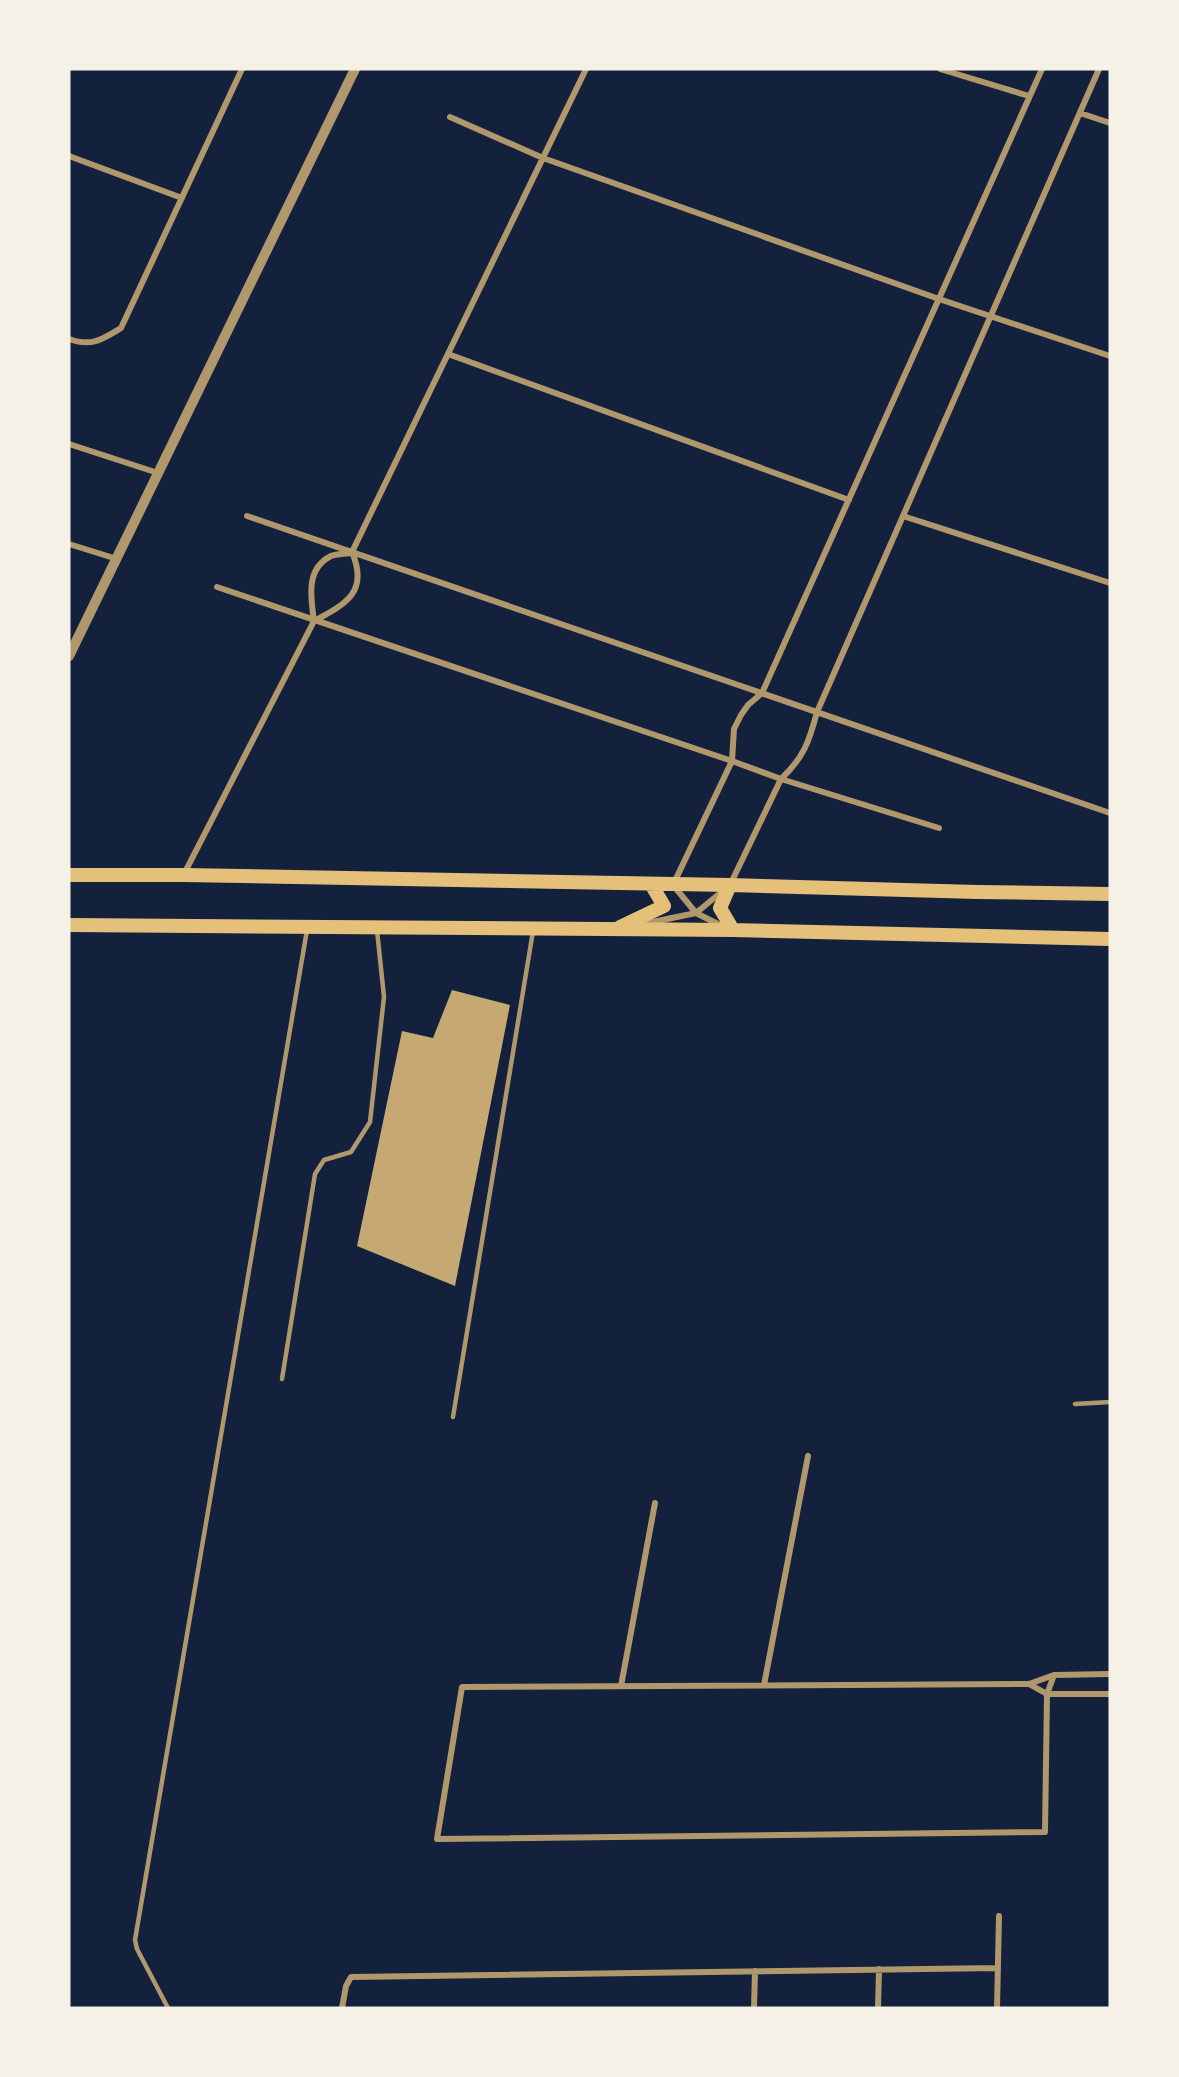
<svg xmlns="http://www.w3.org/2000/svg" width="1179" height="2077" font-family="Figtree,sans-serif">
	<style>
		.building { fill: #c6a872 }
		.lines { fill: none; stroke-linecap: round; stroke-linejoin: round }
		.service { stroke: #b1986c; stroke-width: 4.5 }
		.minor { stroke: #b1986c; stroke-width: 6 }
		.tertiary { stroke: #b1986c; stroke-width: 10 }
		.primary { stroke: #e5c07b; stroke-width: 14 }
	</style>
	<rect width="100%" height="100%" fill="#14213d"/>
	<!-- building -->
	<path class="building" d="M452,990L510,1005L455,1286L357,1246L402,1031L433,1038Z"/>
	<g class="lines">
		<!-- service -->
		<path class="service" d="M282,1379L315,1174L324,1160L351,1152L370,1122L384,997L377,930
			M1075,1404L1110,1402
			M453,1417L533,931
			M168,2008L137,1949L135,1940L307,930"/>
		<!-- minor -->
		<path class="minor" d="M940,69L1029,96
			M1080,113L1110,123
			M450,117L543,158L939,299L1110,356
			M69,156L182,198
			M69,339C92,347 101,340 121,328L242,69
			M448,354L849,500
			M69,444L158,473
			M247,516L1110,813
			M903,516L1110,583
			M69,544L117,559
			M352,552L586,69
			M217,587L732,761L781,779L939,828
			M314,621C346,604 369,592 352,552
			M184,874L314,621C311,598 305,569 331,556C336,554 344,554 350,553
			M643,924L696,913L730,885L781,779C804,757 809,742 817,712L1099,69
			M722,926L696,913L673,885L732,761L734,729L741,715L748,705L762,693L1042,69
			M1054,1675L1047,1694L1045,1832L437,1839L462,1687L1029,1684L1054,1675L1110,1674
			M1029,1684L1047,1694H1110
			M764,1685L808,1456
			M621,1686L655,1503
			M342,2008L346,1986L351,1977L998,1968
			M754,2008L755,1971
			M878,2008L879,1969
			M997,2008L999,1916"/>
		<!-- tertiary -->
		<path class="tertiary" d="M69,656L355,69"/>
		<!-- primary -->
		<path class="primary" d="M69,875H184L730,885L977,892L1110,894
			M730,885L720,908L733,930
			M69,925L733,930L1110,939
			M620,927L664,906L651,884"/>
	</g>
	<!-- border -->
	<rect width="1179" height="2077" fill="none" stroke="#f6f1e7" stroke-width="141"/>
</svg>
